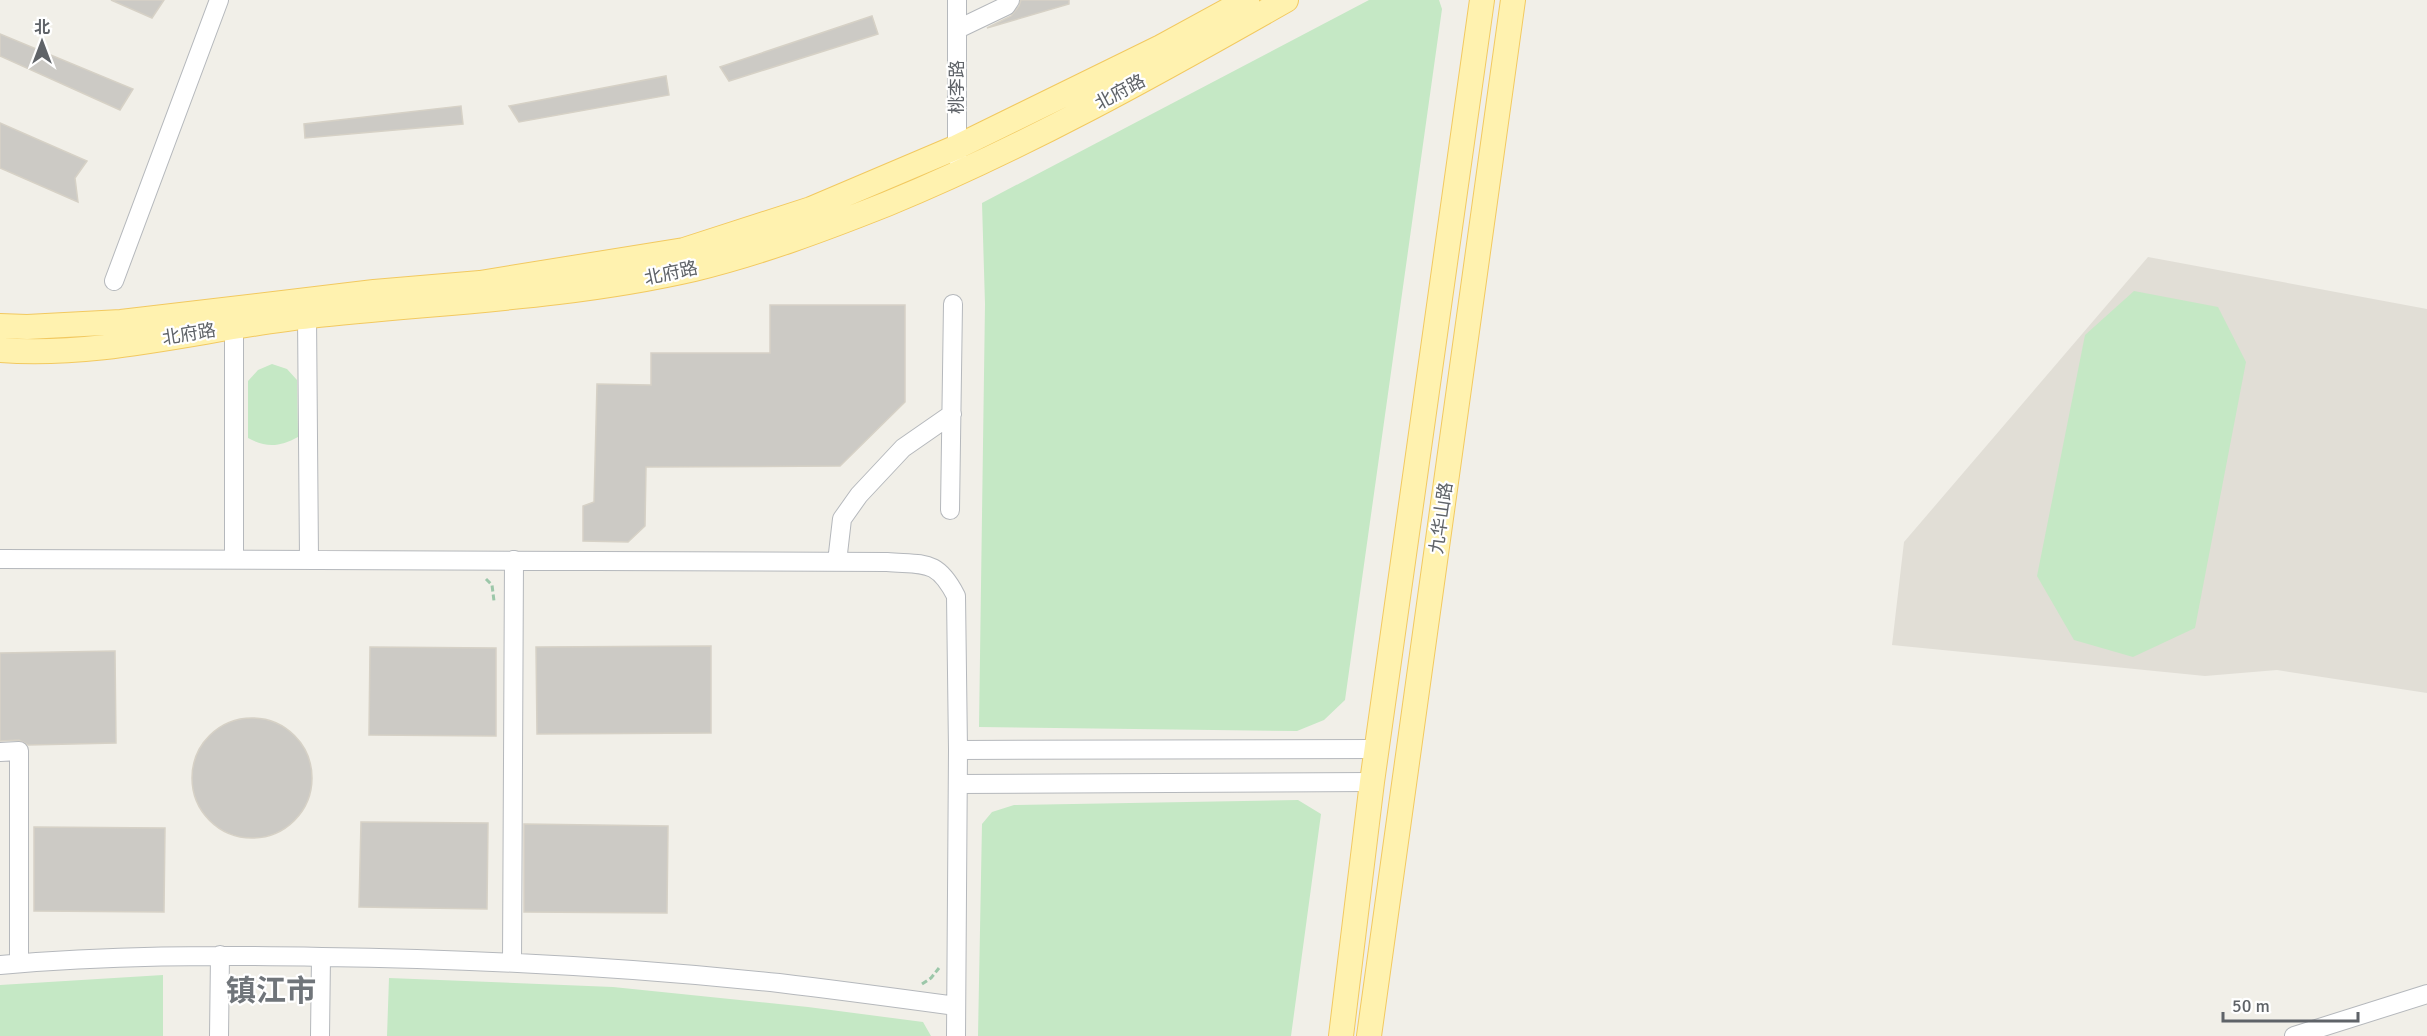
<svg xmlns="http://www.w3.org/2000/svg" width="2427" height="1036" font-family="Signika,'Noto Sans SC',sans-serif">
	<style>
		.education { fill: #e1ded6 }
		.green { fill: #c5e8c5 }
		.building { fill: #cccac5; stroke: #d6d1c6; stroke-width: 1.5 }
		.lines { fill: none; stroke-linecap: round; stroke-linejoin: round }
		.minor-casing { stroke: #b5b8bc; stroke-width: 20 }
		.major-casing { stroke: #f2c960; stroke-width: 26 }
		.path { stroke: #9cc7a9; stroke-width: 3; stroke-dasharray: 6 3; stroke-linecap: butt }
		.minor { stroke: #fff; stroke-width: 18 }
		.major { stroke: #fff2af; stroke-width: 24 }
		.labels { text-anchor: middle; stroke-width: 4.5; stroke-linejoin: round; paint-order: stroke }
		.street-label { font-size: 18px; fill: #5f6368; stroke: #fff }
		.town-label { font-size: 30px; font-weight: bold; fill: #70757a; stroke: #fff }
	</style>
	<rect width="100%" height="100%" fill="#f1efe8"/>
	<!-- education -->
	<path class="education" d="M2148,257L2427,309V693L2277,670L2205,676L1892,645L1904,542Z"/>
	<!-- green -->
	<path class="green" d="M1369,0H1439L1442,9L1345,700L1324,720L1297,731L979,727L985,304L982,203Z
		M2134,291L2218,307L2246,362L2195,628L2133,657L2074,640L2037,576L2085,335Z
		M272,364L287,369L297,380L298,437C280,447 266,448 248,438V381L258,370Z
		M1298,800L1321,814L1291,1036H978L982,824L992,812L1014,805Z
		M163,975V1036H0V985Z
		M389,978L613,987L808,1007L923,1022L931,1036H387Z"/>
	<!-- building -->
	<path class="building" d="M111,0H164L152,18Z
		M1021,0H1069V4L987,28L1011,16L1019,6Z
		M872,16L878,34L729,81L720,67Z
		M0,34L133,89L120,110L0,56Z
		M666,76L669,95L519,122L509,106Z
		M461,106L463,124L305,138L304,124Z
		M0,123L87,161L75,178L78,202L0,168Z
		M770,305H905V402L840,466L646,467L645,526L628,542L583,541V506L594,502L597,384L651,385V353H770Z
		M711,646V733L537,734L536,647Z
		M370,647L496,648V736L369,735Z
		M115,651L116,743L28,745L19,740L0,741V653Z
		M192 778a60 60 0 1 1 120 0a60 60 0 1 1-120 0Z
		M361,822L488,823L487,909L359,907Z
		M524,824L668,826L667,913L524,912Z
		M34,827L165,828L164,912L34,911Z"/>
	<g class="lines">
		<!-- minor casing -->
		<g class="minor-casing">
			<path id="minor" d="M958,29L1006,6L1010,0
				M957,158V0
				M114,281L219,0
				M307,316L309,559
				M234,327V559
				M950,510L953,304
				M0,559L887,562C925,565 937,559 956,596L958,750L956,1036
				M837,562L842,519L859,495L903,448L952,414
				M958,750L1377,749
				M0,752L19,751V963
				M958,784L1372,782
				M512,962L514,560
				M0,965C109,955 214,955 322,957C475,959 627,967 779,983C838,990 897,998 956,1006
				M219,1036L220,955
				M320,1036L321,957
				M2294,1036L2427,994"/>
		</g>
		<!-- major casing -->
		<g class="major-casing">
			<path id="major" d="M0,326L27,327L121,322L374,292L480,283L684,250L811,209L957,147L1161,47L1247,0
				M0,350C103,358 208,327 310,316C438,302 568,298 694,269C760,253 824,229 887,204C1025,147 1156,74 1286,0
				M1341,1036L1372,782L1482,0
				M1369,1036L1513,0"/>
		</g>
		<!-- path -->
		<path class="path" d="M486,579L492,585L494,601
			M922,984L931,978L939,968"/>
		<!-- minor -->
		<use href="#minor" class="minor"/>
		<!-- major -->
		<use href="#major" class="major"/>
	</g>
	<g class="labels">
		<!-- street labels -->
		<g class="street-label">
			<text transform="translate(957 87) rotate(-90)" y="6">桃李路</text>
			<text transform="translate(1120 92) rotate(-28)" y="6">北府路</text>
			<text transform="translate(671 273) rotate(-12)" y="6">北府路</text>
			<text transform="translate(189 334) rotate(-9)" y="6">北府路</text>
			<text transform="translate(1441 518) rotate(-82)" y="6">九华山路</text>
		</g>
		<!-- town labels -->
		<g class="town-label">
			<text x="271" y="1001">镇江市</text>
		</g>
	</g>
	<!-- north arrow -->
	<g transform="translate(42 42)" stroke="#ffffff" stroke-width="4.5" paint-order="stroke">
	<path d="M0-4.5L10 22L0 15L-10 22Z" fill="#5f6368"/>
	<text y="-9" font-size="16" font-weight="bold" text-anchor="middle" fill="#5f6368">北</text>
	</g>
	<!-- scale -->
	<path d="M2223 1012v9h135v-9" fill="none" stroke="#5f6368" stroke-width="3"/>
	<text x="2232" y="1012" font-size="18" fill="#5f6368" stroke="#ffffff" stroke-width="4.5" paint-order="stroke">50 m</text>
</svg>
